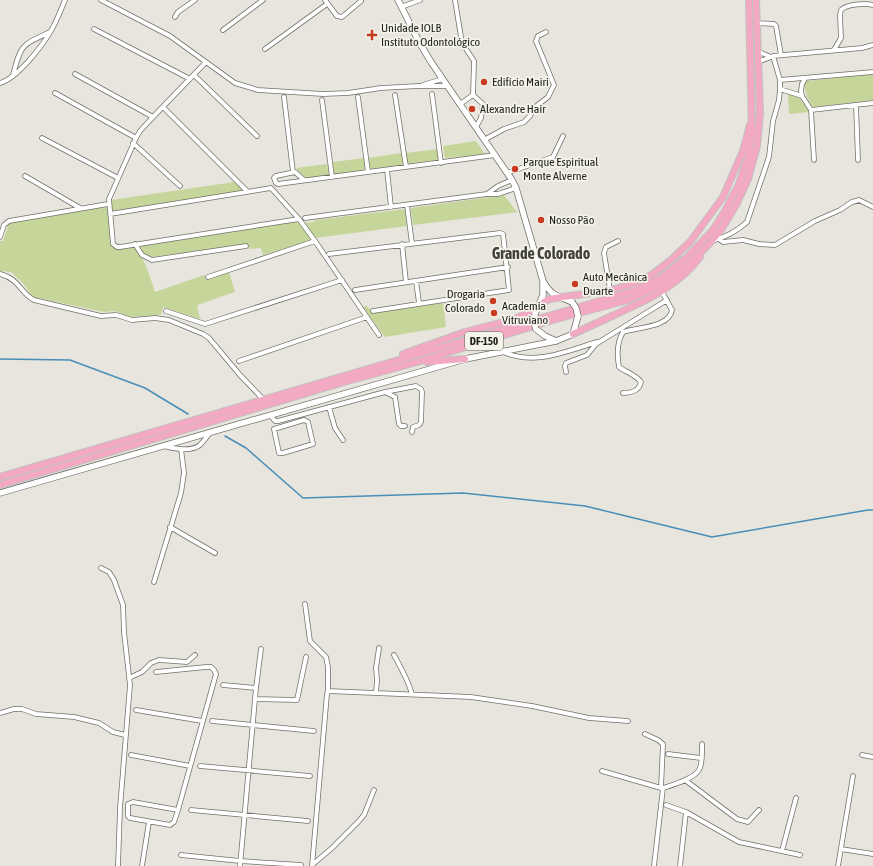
<svg xmlns="http://www.w3.org/2000/svg" width="873" height="866" font-family="'Asap Condensed',sans-serif">
	<style>
		.green { fill: #c6d69b }
		.lines { fill: none; stroke-linecap: round; stroke-linejoin: round }
		.stream { stroke: #498eb8; stroke-width: 1.5 }
		.street-casing { stroke: #717069; stroke-width: 5.5 }
		.secondary-casing { stroke: #717069; stroke-width: 7 }
		.primary-casing { stroke: #c1c1c0; stroke-width: 8 }
		.street { stroke: #fff; stroke-width: 4 }
		.secondary { stroke: #fff; stroke-width: 5.5 }
		.primary { stroke: #f3a9c2; stroke-width: 6 }
		.secondary-bridge-casing { stroke: #717069; stroke-width: 7; stroke-linecap: butt }
		.secondary-bridge { stroke: #fff; stroke-width: 5.5 }
		.poi-dot { fill: #c73b23; stroke: #f4f3ea; stroke-width: 1.5 }
		.labels { text-anchor: middle; stroke-width: 3.5; stroke-linejoin: round; paint-order: stroke }
		.shield { fill: #f4f3ea; stroke: #62615c; stroke-width: 1 }
		.shield-label { font-size: 11px; font-weight: bold; fill: #23221f }
		.poi-label { font-size: 12px; fill: #23221f; stroke: #f4f3ea; text-anchor: start }
		.district-label { font-size: 16px; font-weight: bold; fill: #43423b; stroke: #f4f3ea }
	</style>
	<rect width="100%" height="100%" fill="#e7e5dd"/>
	<!-- green -->
	<path class="green" d="M873,74V100L813,107L812,106L807,97L804,85L807,81Z
		M788,93L798,96L809,112L789,114Z
		M476,141L485,154L445,158L443,146Z
		M438,149L439,160L409,164L407,163L406,153Z
		M401,153L403,163L401,165L372,169L370,168L369,158Z
		M364,158L365,169L364,170L335,174L334,173L333,162Z
		M327,164L329,175L307,178L300,173L296,168Z
		M234,182L242,188V191L116,211L112,210L111,200Z
		M504,195L517,212L413,225L411,208Z
		M104,207L107,208L113,248C118,248 124,246 129,246C143,248 151,281 155,292L204,275L206,280L229,272L235,292L197,305L200,319L163,307L161,315L129,317L115,311L104,312L33,297L22,282L11,272L0,271V241H3L9,223Z
		M405,209L407,226L315,238L304,223L314,222L316,220Z
		M297,221L300,223L311,240L263,255L261,248L249,249L248,244L151,257C145,256 142,253 141,246L142,244Z
		M443,303L446,327L385,337L363,307L367,306L373,313Z"/>
	<g class="lines">
		<!-- stream -->
		<path class="stream" d="M0,359L70,360L145,388L188,414
			M225,436L246,448L303,498L463,493L585,506L712,537L868,510H873"/>
		<!-- street casing -->
		<g class="street-casing">
			<path id="street" d="M101,0L170,36L235,83L258,90L323,94L348,93L381,88L419,86H447
				M325,0L337,16L342,17L361,1
				M455,0L462,43L474,61L473,95L483,104L481,118L476,127
				M401,7L420,0
				M175,17L178,12L195,0
				M757,23L774,24L776,26L781,55
				M94,29L190,79
				M223,30L263,0
				M265,49L327,4
				M834,50L841,38L840,15L841,10C847,4 865,3 873,5
				M757,51L771,57L773,56L780,80V89L802,96
				M773,56L862,48L873,45
				M206,62L153,117L140,131L136,138L109,199L113,244L117,247H120L299,219
				M758,62L771,57
				M75,74L153,117
				M13,75C21,44 22,45 50,32
				M194,75L257,136
				M805,79L802,84L801,91L802,96L811,110L814,160
				M780,80L873,72
				M0,83C18,78 43,45 52,29C57,20 61,10 65,0
				M423,85L442,79
				M55,93L136,138
				M432,94L441,163
				M395,95L406,167
				M284,97L293,172
				M358,97L368,172
				M322,100L332,177
				M460,104L473,95
				M856,105L858,160
				M163,107L247,191
				M811,110L873,103
				M42,138L118,178
				M484,140L504,129L524,122L530,116L534,108L548,97L554,85L536,41L538,36L546,32
				M133,143L180,186
				M387,170L391,207
				M507,173L553,157L563,136
				M25,176L80,208
				M304,180L295,172L276,176L274,178L276,183L278,184L495,155
				M487,194L498,186L512,180
				M407,205L412,244
				M110,214L271,188L299,219L315,241L379,335
				M305,218L487,194H498L516,188
				M0,237L4,225L9,221L108,204
				M719,239L723,242L743,240L759,244L775,245L815,221L840,210L852,202L859,200L873,207
				M712,241C726,237 736,232 747,222L769,157L773,121L779,100L780,89
				M135,244L142,255L152,260L246,246
				M402,244L406,282
				M329,254L500,233L503,234L509,290L373,311
				M0,274C21,280 19,292 34,300L101,316L116,315L132,320L155,318L169,320L203,334L209,338L240,375L263,399
				M208,277L315,241
				M416,281L419,303
				M355,290L508,267
				M610,290L604,253L606,247L618,241
				M166,311L205,324L342,280
				M503,352C536,366 566,351 597,342
				M239,361L367,317
				M566,372L565,366L566,363L587,355L596,344L667,300
				M385,392L395,397L399,424L401,426H405
				M623,393C632,393 639,391 641,382C636,375 626,372 619,367C617,356 617,342 623,332C637,327 669,328 672,310L662,292
				M329,407L335,428L343,440
				M270,415L275,421H278L385,392L416,386L421,389L422,392L421,422L419,425L413,427L412,432
				M304,420L308,422L313,444L283,453H279L274,429Z
				M164,446C174,449 191,452 200,445C204,441 207,436 211,432
				M170,527L215,553
				M101,568L109,572L114,580L123,605L124,632L130,685L120,808L118,866
				M154,582L181,493L184,473L181,449
				M305,604L310,641L326,657L328,667V691L327,694L312,866
				M394,655C401,668 408,680 412,694
				M156,672L206,667H211L214,670L216,674L178,810L174,822L170,825L130,818L128,816V804L133,802L178,810
				M129,678L142,672L151,663L159,660L187,662L195,655
				M223,685L256,688
				M328,691L471,697L532,706L589,718L628,721
				M376,693L377,680L376,668L379,648
				M255,699L297,700L306,657
				M136,710L202,721
				M0,713L14,709H22L36,714L74,717L99,723L113,732L125,735
				M212,721L314,731
				M645,734L658,740L663,744L661,788
				M668,754L701,758
				M131,755L190,766
				M862,755L873,757
				M200,766L310,776
				M602,771L661,788
				M685,780L737,819L748,822L759,810
				M666,805L686,812L739,842L800,855
				M191,810L308,821
				M841,849L873,854
				M782,851L796,798
				M181,855L240,861L301,865
				M312,865L332,848L358,822L364,815L374,790
				M142,866L149,822
				M240,866L256,688L261,649
				M654,866L663,788C672,785 694,779 699,770C703,763 702,752 702,744
				M680,866L686,812
				M838,866L853,776"/>
		</g>
		<!-- secondary casing -->
		<g class="secondary-casing">
			<path id="secondary" d="M398,0L419,42L431,62L512,180L516,188L543,281C552,297 557,295 572,302
				M535,314L543,295V283
				M536,329L545,336L556,341
				M0,493L465,359L556,341L573,334L578,316"/>
		</g>
		<!-- primary casing -->
		<g class="primary-casing">
			<path id="primary" d="M573,334C586,328 599,322 612,316C644,301 678,287 700,257
				M403,354L465,332L515,319L525,314L549,299L612,290L632,284L653,274L671,260L690,242L723,197L743,151L750,125
				M427,362L465,359
				M0,477L634,291L662,277L687,257L713,230L725,211L739,184L749,154L752,131L749,0
				M0,485L344,382L417,362L556,319L628,300L652,289L665,282L690,263L709,244L721,230L736,205L748,179L757,146L760,112L756,0"/>
		</g>
		<!-- street -->
		<use href="#street" class="street"/>
		<!-- secondary -->
		<use href="#secondary" class="secondary"/>
		<!-- primary -->
		<use href="#primary" class="primary"/>
		<!-- secondary-bridge casing -->
		<g class="secondary-bridge-casing">
			<path id="secondary-bridge" d="M572,302L576,308L578,316
				M535,314L534,323L536,329"/>
		</g>
		<!-- secondary-bridge -->
		<use href="#secondary-bridge" class="secondary-bridge"/>
	</g>
	<!-- markers -->
	<g class="poi-dot">
		<path d="M370 29h4v4h4v4h-4v4h-4v-4h-4v-4h4z"/>
		<circle cx="484" cy="82" r="4"/>
		<circle cx="472" cy="109" r="4"/>
		<circle cx="515" cy="169" r="4"/>
		<circle cx="541" cy="220" r="4"/>
		<circle cx="575" cy="284" r="4"/>
		<circle cx="493" cy="301" r="4"/>
		<circle cx="494" cy="313" r="4"/>
	</g>
	<g class="labels">
		<!-- shield labels -->
		<rect class="shield" x="465" y="332" width="38" height="18" rx="3"/>
		<g class="shield-label">
			<text x="484" y="345">DF-150</text>
		</g>
		<!-- poi labels -->
		<g class="poi-label">
			<text x="381" y="32">Unidade IOLB<tspan x="381" dy="14">Instituto Odontológico</tspan></text>
			<text x="492" y="86">Edifício Mairi</text>
			<text x="480" y="113">Alexandre Hair</text>
			<text x="523" y="166">Parque Espiritual<tspan x="523" dy="14">Monte Alverne</tspan></text>
			<text x="549" y="224">Nosso Pão</text>
			<text x="583" y="281">Auto Mecânica<tspan x="583" dy="14">Duarte</tspan></text>
			<text x="485" y="298" text-anchor="end">Drogaria<tspan x="485" dy="14">Colorado</tspan></text>
			<text x="502" y="310">Academia<tspan x="502" dy="14">Vitruviano</tspan></text>
		</g>
		<!-- district labels -->
		<g class="district-label">
			<text x="541" y="259">Grande Colorado</text>
		</g>
	</g>
</svg>
